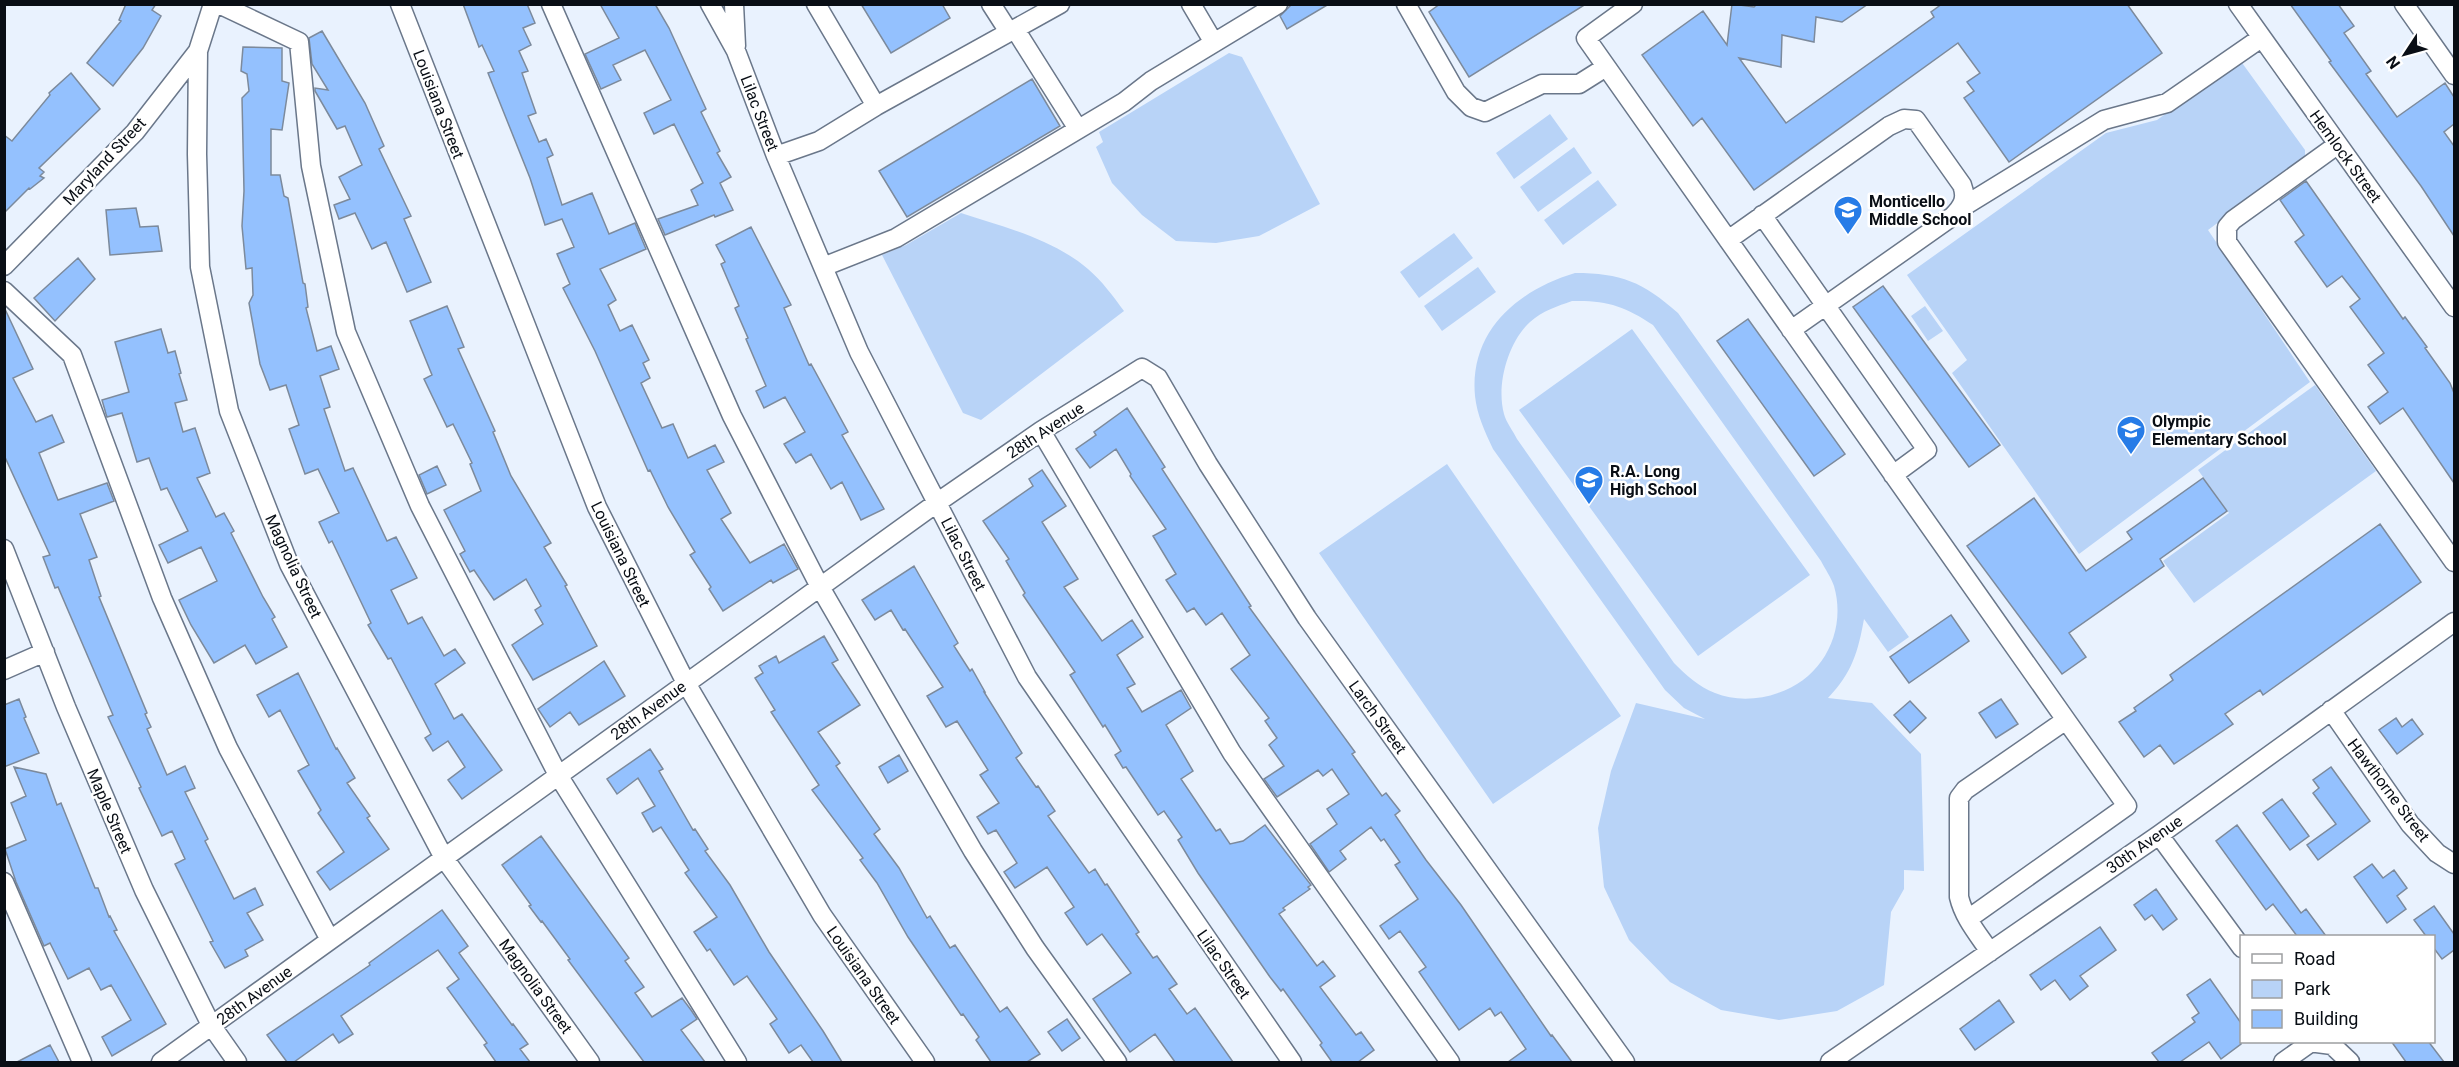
<svg xmlns="http://www.w3.org/2000/svg" width="2459" height="1067" font-family="Roboto,sans-serif">
	<style>
		.green { fill: #b8d3f7; fill-rule: evenodd }
		.building { fill: #94c1fe; stroke: #7c8a9c; stroke-width: 1.5 }
		.lines { fill: none; stroke-linecap: round; stroke-linejoin: round }
		.minor-casing { stroke: #6a778a; stroke-width: 21 }
		.minor { stroke: #fff; stroke-width: 18 }
		.labels { text-anchor: middle; stroke-width: 5; stroke-linejoin: round; paint-order: stroke }
		.street-label { font-size: 16px; fill: #090e15; stroke: #fff }
		.poi-label { font-size: 16px; font-weight: bold; fill: #090e15; stroke: #fff; text-anchor: start }
	</style>
	<rect width="100%" height="100%" fill="#e9f2fe"/>
	<!-- green -->
	<path class="green" d="M1229,53L1242,57L1320,204L1259,236L1216,243L1176,241L1142,215L1112,183L1096,147L1103,142L1099,132Z
		M2240,60L2305,150V158L2208,230L2310,382L2079,554L1952,373L1967,360L1907,275L2106,133L2157,120Z
		M1550,114L1568,139L1514,179L1496,153Z
		M1574,147L1592,173L1538,212L1520,187Z
		M1598,180L1617,205L1563,245L1544,220Z
		M961,213C1004,227 1053,239 1088,269C1102,281 1113,296 1124,311L981,420L963,413L882,255L906,245Z
		M1454,233L1473,258L1419,298L1400,272Z
		M1478,267L1496,292L1442,331L1424,306Z
		M1575,273C1621,273 1643,282 1678,313L1909,637L1888,652L1864,619C1858,652 1852,673 1828,698L1872,703L1921,754L1924,871L1904,870V889L1891,912L1884,985L1837,1011L1779,1020L1721,1010L1670,982L1629,940L1604,887L1598,828L1611,771L1636,703L1705,719L1684,708L1665,690L1493,449C1485,432 1477,415 1475,396C1469,331 1518,290 1575,273ZM1572,301C1606,300 1625,306 1653,325L1821,561C1825,569 1831,577 1834,586C1847,631 1823,678 1778,693C1759,700 1734,701 1715,693C1699,687 1686,675 1674,663L1517,439C1513,431 1506,422 1504,414C1496,385 1508,342 1530,322C1542,311 1558,306 1572,301Z
		M1925,306L1943,331L1928,341L1911,316Z
		M1632,329L1810,575L1698,656L1519,410Z
		M2315,385L2376,471L2194,603L2163,561L2229,513L2198,470Z
		M1447,464L1621,716L1493,804L1319,553Z"/>
	<!-- building -->
	<path class="building" d="M126,4H156L152,10L161,16L143,48L113,86L87,63L121,21L119,20Z
		M463,4H527L535,23L523,28L531,45L519,51L528,71L522,73L536,113L528,116L539,142L546,139L553,155L547,158L562,205L592,193L609,234L635,223L646,249L600,269L616,300L608,305L620,331L632,325L649,360L643,363L650,378L641,383L662,428L673,424L688,458L715,445L724,462L707,470L731,513L721,519L750,563L784,544L798,569L773,583L771,580L723,611L709,589L711,587L690,555L695,552L668,507L650,470L648,471L595,351L563,288L570,284L557,254L574,247L562,219L545,225L530,178L488,73L494,71L482,45L479,47Z
		M600,4H655L669,28L706,109L701,112L720,151L717,153L731,177L720,183L733,210L715,217L714,215L665,235L658,219L698,205L691,190L703,183L674,124L654,134L644,113L671,100L645,50L613,65L621,80L601,89L585,54L619,38Z
		M861,4H942L950,18L891,53Z
		M1292,4H1329L1287,29L1280,16Z
		M1440,4H1586L1469,77L1429,12Z
		M1732,4L1754,7L1757,4H1868L1842,22L1816,17L1814,42L1782,35L1781,67L1739,58L1786,123L1934,17L1931,12L1942,4H2127L2162,53L2009,162L1964,98L1974,91L1967,82L1980,73L1958,43L1754,190L1702,118L1693,126L1642,55L1703,11L1727,45Z
		M2290,4H2338L2354,26L2344,33L2371,71L2366,74L2397,117L2445,83L2454,97V124L2444,132L2454,146V236L2421,186L2329,62L2331,61Z
		M322,31L365,103L384,146L379,149L411,216L404,219L431,282L407,292L386,242L372,249L355,213L339,219L334,205L350,199L339,177L362,165L345,126L337,129L315,91V88L328,90L312,64L309,38Z
		M243,47L282,48V81L289,83L282,130L271,129V175H280L284,196L288,198L303,283L305,284L308,307L306,308L317,351L331,346L339,369L320,376L330,407L324,409L345,471L353,468L387,541L396,537L417,578L391,590L408,624L422,617L444,656L455,649L465,663L435,684L454,719L462,714L502,770L462,799L448,780L465,767L448,741L433,751L425,738L431,734L391,658L388,659L368,625L371,623L332,541L329,543L319,522L339,513L318,469L305,474L289,429L299,425L286,385L270,390L260,364L249,303L253,295L252,268L246,269L242,226L244,191L242,98L249,91L247,74L241,71Z
		M71,73L100,109L39,168L44,172L40,176L44,178L30,189L29,188L4,213V135L12,141L50,95L49,93Z
		M1032,79L1060,126L907,217L879,171Z
		M2306,181L2403,319L2405,317L2427,347L2425,348L2450,383L2454,393V483L2403,408L2380,424L2368,407L2388,392L2368,365L2384,353L2350,307L2360,299L2342,276L2327,287L2295,242L2304,235L2280,200Z
		M136,208L140,227L158,226L162,251L110,255L106,210Z
		M751,227L791,305L784,308L809,365L811,364L848,432L842,435L884,509L861,520L842,482L831,489L811,454L796,463L784,444L805,432L785,397L764,408L756,391L766,386L746,339L748,338L735,308L739,306L721,264L725,262L716,245Z
		M78,258L95,279L55,321L34,298Z
		M1883,286L2000,445L1969,467L1853,307Z
		M447,306L464,347L458,349L495,431L493,432L511,476L551,543L544,547L567,585L565,586L597,646L533,680L512,645L543,624L535,610L541,606L526,579L494,600L474,570L470,572L460,554L465,551L444,510L481,491L470,464L472,463L453,424L447,427L424,379L432,375L410,321Z
		M4,307L33,369L13,378L36,422L52,415L64,442L39,453L58,500L107,483L114,501L80,514L97,557L89,560L101,596L99,597L147,713L145,714L151,727L147,729L167,775L185,766L195,788L185,792L208,839L205,841L234,899L255,888L263,905L247,913L263,940L245,950L248,956L225,968L210,942L213,941L175,864L185,859L172,831L162,836L139,788L141,787L108,717L113,715L58,587L55,588L43,557L50,555L4,455Z
		M1748,319L1845,454L1814,476L1717,341Z
		M161,329L168,353L175,351L181,373L179,374L187,400L175,403L183,432L195,428L210,473L197,478L216,517L224,513L234,531L231,533L263,597L275,617L272,619L287,647L256,664L245,645L214,663L191,625L179,600L217,581L201,547L168,563L159,545L188,531L167,488L161,490L149,458L137,462L122,413L107,417L106,414L102,400L129,392L115,342Z
		M1127,408L1165,467L1162,469L1251,606L1249,607L1355,752L1352,754L1382,796L1386,793L1400,811L1395,815L1426,860L1461,905L1551,1036L1552,1035L1572,1062H1508L1526,1049L1501,1012L1495,1016L1490,1008L1459,1030L1419,972L1426,967L1400,931L1389,939L1380,926L1418,899L1395,865L1400,862L1384,839L1381,841L1371,827L1340,851L1346,859L1329,872L1310,844L1337,824L1327,809L1349,794L1332,769L1323,776L1318,770L1277,797L1264,779L1284,766L1269,745L1277,738L1265,721L1269,718L1231,669L1250,655L1222,613L1206,625L1194,608L1187,612L1166,580L1176,574L1153,536L1166,529L1130,476L1131,474L1116,449L1090,468L1076,449L1096,435L1094,432Z
		M437,466L446,485L427,494L419,475Z
		M1042,470L1066,506L1042,522L1078,579L1064,587L1102,641L1132,620L1143,637L1117,655L1135,684L1127,688L1142,712L1181,690L1191,708L1166,725L1193,771L1181,779L1216,831L1220,829L1230,844L1243,841L1265,825L1311,885L1308,887L1310,889L1283,908L1285,910L1279,914L1317,966L1323,961L1335,976L1320,987L1356,1035L1361,1032L1374,1050L1358,1062H1332L1320,1045L1322,1043L1283,989L1281,991L1270,977L1198,873L1178,840L1182,837L1164,811L1158,815L1126,767L1123,768L1115,755L1121,751L1105,725L1103,727L1070,675L1075,672L1023,595L1025,593L1006,561L1009,559L983,521L1033,486L1029,479Z
		M2203,478L2227,511L2160,559L2164,566L2069,633L2086,657L2062,674L1967,546L2034,498L2086,571L2132,539L2127,532Z
		M2380,524L2421,582L2263,695L2260,690L2225,714L2233,724L2174,764L2160,745L2144,757L2119,722L2136,711L2134,708L2173,680L2170,675Z
		M914,566L958,643L954,646L970,671L972,669L985,692H984L1022,753L1016,758L1036,787L1038,786L1055,811L1048,816L1089,873L1095,869L1105,885L1107,884L1139,932L1136,934L1153,958L1157,956L1177,984L1169,989L1187,1014L1195,1008L1233,1062H1175L1155,1034L1130,1052L1093,999L1131,973L1102,934L1087,945L1065,913L1074,907L1047,867L1015,888L1004,872L1017,863L996,830L988,834L977,817L999,803L980,775L988,770L957,721L946,727L927,696L943,687L905,629L903,630L891,610L875,620L862,600Z
		M1951,615L1969,641L1909,683L1890,657Z
		M824,636L838,660L832,663L860,705L818,732L840,763L836,766L880,829L874,834L899,868L927,918L930,916L950,948L955,945L1000,1012L1007,1007L1040,1054L1027,1062H991L976,1040L979,1037L963,1014L961,1015L908,937L877,883L860,860L863,858L812,790L819,785L771,712L775,710L755,678L763,673L759,666L776,656L779,663Z
		M604,661L625,696L579,725L570,712L550,727L538,709Z
		M298,673L336,749L337,748L355,778L347,783L370,816L367,818L389,849L330,890L317,872L344,852L318,813L321,810L298,771L309,765L280,710L269,717L257,695Z
		M19,699L26,717L24,718L39,753L4,767V705Z
		M2001,699L2018,724L1996,738L1979,713Z
		M1910,701L1926,718L1910,733L1894,715Z
		M2396,718L2402,727L2412,719L2423,734L2397,754L2379,730Z
		M650,749L663,769L659,771L693,830L695,829L708,849L705,851L730,885L769,952L823,1031L842,1062H813L801,1045L789,1053L770,1024L777,1019L747,976L734,985L710,949L707,951L694,932L717,917L685,873L689,870L661,827L653,832L642,813L655,806L638,778L617,794L607,779Z
		M899,755L908,771L888,783L879,767Z
		M14,767L46,774L57,805L61,803L95,888H98L109,917L110,916L117,930L114,931L166,1024L112,1056L102,1037L131,1020L111,985L101,990L89,968L68,979L50,943L44,946L16,882L5,849L26,840L11,803L26,796Z
		M2331,767L2370,821L2318,860L2307,845L2336,824L2313,793L2319,788L2313,780Z
		M2282,799L2309,836L2290,850L2263,813Z
		M2237,825L2301,913L2306,909L2326,936H2297L2273,904L2266,910L2216,841Z
		M541,836L629,958L625,961L644,987L635,993L652,1017L682,998L691,1010L697,1019L681,1030L705,1062H644L568,960L570,959L542,921L541,922L529,906L531,905L502,865Z
		M2372,864L2383,878L2394,870L2407,888L2397,896L2406,909L2387,923L2354,877Z
		M2156,889L2177,919L2163,930L2152,915L2145,920L2134,905Z
		M2434,906L2454,934V950L2442,959L2433,947V936H2426L2414,920Z
		M442,910L468,946L459,953L512,1025L513,1024L528,1044L520,1049L530,1062H496L484,1045L487,1043L447,988L459,979L438,950L341,1016L353,1034L339,1043L333,1034L294,1062H287L267,1035L370,965L369,963Z
		M2100,927L2116,950L2080,976L2088,986L2070,1000L2055,980L2041,990L2030,975Z
		M2210,979L2241,1023V1044L2221,1059L2209,1042L2180,1062H2159L2152,1053L2195,1022L2192,1018L2199,1013L2187,995Z
		M1999,1000L2014,1022L1975,1050L1960,1029Z
		M1067,1019L1080,1038L1062,1051L1048,1032Z
		M2391,1041H2428L2444,1062H2406Z
		M50,1045L59,1062H17Z"/>
	<g class="lines">
		<!-- minor casing -->
		<g class="minor-casing">
			<path id="minor" d="M213,4L198,51L197,154L200,267L229,411L289,564L444,858L590,1062
				M219,4L299,42L311,166L346,332L420,506L558,775L737,1062
				M400,4L597,507L686,683L822,915L925,1062
				M551,4L732,416L820,587L973,851L1035,948L1117,1062
				M710,4L736,51L776,156L859,352L1027,677L1292,1062
				M734,4L736,46
				M816,4L876,106
				M991,4L1009,32
				M1191,4L1214,43
				M1406,4L1456,92L1471,107L1485,112L1542,84H1579L1606,67
				M1633,4L1586,38L2066,720
				M2238,4L2454,307
				M2404,4L2454,75
				M1015,29L1078,129
				M2337,145L2233,220L2227,227V242L2454,562
				M776,156L819,141L876,106L1060,4
				M1961,208L2104,120L2167,103L2261,38
				M1762,215L1927,450L1893,475
				M1728,240L1889,126L1904,119L1916,120L1962,185C1967,198 1963,206 1953,216L1791,330
				M4,266L135,132L198,51
				M823,267L896,238L1124,102L1151,81L1278,4
				M4,291L72,355L162,598L228,748L330,940
				M1041,431L1232,753L1450,1062
				M4,549L66,707L144,890L211,1025L237,1062
				M4,670L45,652
				M2331,710L2410,824L2437,853L2454,864
				M2159,835L2242,948
				M4,882L82,1062
				M1968,919L2127,806L2066,720L1965,790L1959,798V897C1964,918 1978,934 1990,952
				M2309,1042L2332,1045L2350,1062
				M161,1062L938,502L1041,431L1142,368L1158,378L1208,464L1307,618L1625,1062
				M1830,1062L2159,835L2454,622
				M2283,1062L2310,1043"/>
		</g>
		<!-- minor -->
		<use href="#minor" class="minor"/>
	</g>
	<!-- icons -->
	<defs>
		<g id="school-pin" transform="scale(1.5)"><path d="M0 17L-7.5 6A9.5 9.5 0 1 1 7.5 6Z" fill="#277ce7" stroke="#fff"/><path d="M0-5L7-2L0 1L-7-2ZM-4 1L0 2.5L4 1V4Q0 6-4 4Z" fill="#fff"/></g>
	</defs>
	<g fill-rule="evenodd">
		<use href="#school-pin" x="1848" y="210"/>
		<use href="#school-pin" x="2131" y="430"/>
		<use href="#school-pin" x="1589" y="480"/>
	</g>
	<g class="labels">
		<!-- street labels -->
		<g class="street-label">
			<text transform="translate(439 104) rotate(69)" y="6">Louisiana Street</text>
			<text transform="translate(760 113) rotate(69)" y="6">Lilac Street</text>
			<text transform="translate(2346 156) rotate(54)" y="6">Hemlock Street</text>
			<text transform="translate(104 161) rotate(-47)" y="6">Maryland Street</text>
			<text transform="translate(1045 430) rotate(-33)" y="6">28th Avenue</text>
			<text transform="translate(621 554) rotate(64)" y="6">Louisiana Street</text>
			<text transform="translate(964 554) rotate(63)" y="6">Lilac Street</text>
			<text transform="translate(294 566) rotate(65)" y="6">Magnolia Street</text>
			<text transform="translate(648 710) rotate(-36)" y="6">28th Avenue</text>
			<text transform="translate(1378 717) rotate(54)" y="6">Larch Street</text>
			<text transform="translate(2389 790) rotate(53)" y="6">Hawthorne Street</text>
			<text transform="translate(110 811) rotate(67)" y="6">Maple Street</text>
			<text transform="translate(2144 844) rotate(-35)" y="6">30th Avenue</text>
			<text transform="translate(1224 964) rotate(55)" y="6">Lilac Street</text>
			<text transform="translate(864 975) rotate(55)" y="6">Louisiana Street</text>
			<text transform="translate(536 986) rotate(54)" y="6">Magnolia Street</text>
			<text transform="translate(254 995) rotate(-36)" y="6">28th Avenue</text>
		</g>
		<!-- poi labels -->
		<g class="poi-label">
			<text x="1869" y="207">Monticello<tspan x="1869" dy="18">Middle School</tspan></text>
			<text x="2152" y="427">Olympic<tspan x="2152" dy="18">Elementary School</tspan></text>
			<text x="1610" y="477">R.A. Long<tspan x="1610" dy="18">High School</tspan></text>
		</g>
	</g>
	<!-- border -->
	<rect width="2459" height="1067" fill="none" stroke="#090e15" stroke-width="12"/>
	<!-- legend -->
	<rect x="2240" y="935" width="195" height="108" fill="#ffffff" stroke="#9d9fa1" stroke-width="1.5"/>
	<rect x="2252" y="954" width="30" height="9" fill="#ffffff" stroke="#9d9fa1" stroke-width="1.5"/>
	<text x="2294" y="965" font-size="18" fill="#090e15">Road</text>
	<rect x="2252" y="980" width="30" height="18" fill="#b8d3f7" stroke="#9d9fa1" stroke-width="1.5"/>
	<text x="2294" y="995" font-size="18" fill="#090e15">Park</text>
	<rect x="2252" y="1010" width="30" height="18" fill="#94c1fe" stroke="#9d9fa1" stroke-width="1.5"/>
	<text x="2294" y="1025" font-size="18" fill="#090e15">Building</text>
	<!-- north arrow -->
	<g transform="translate(2405 54) rotate(234)" stroke="#ffffff" stroke-width="4.5" paint-order="stroke">
	<path d="M0-4.5L10 22L0 15L-10 22Z" fill="#090e15"/>
	<text y="-9" font-size="16" font-weight="bold" text-anchor="middle" fill="#090e15">N</text>
	</g>
</svg>
